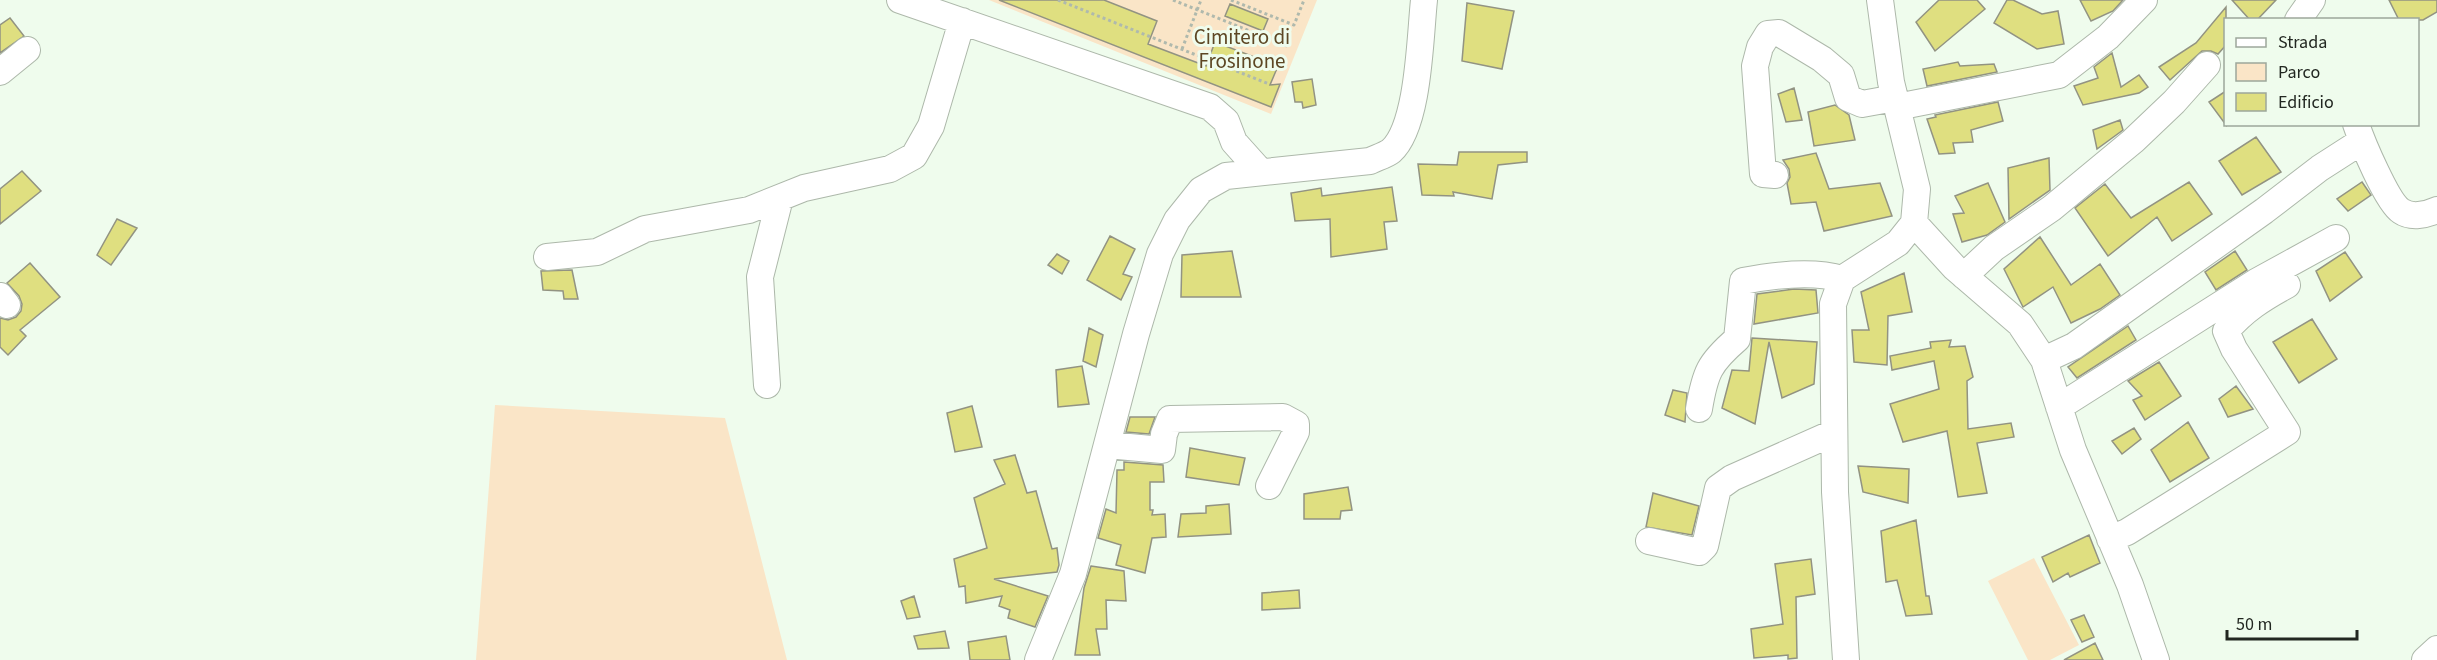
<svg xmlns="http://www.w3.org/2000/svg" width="2437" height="660" font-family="'Source Sans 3',sans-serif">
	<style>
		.green { fill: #fae5c7 }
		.building { fill: #dfdf80; stroke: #929382; stroke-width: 1.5 }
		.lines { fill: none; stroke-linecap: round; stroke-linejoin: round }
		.minor-casing { stroke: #adb8aa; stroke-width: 28 }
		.path { stroke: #afb9ad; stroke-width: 3; stroke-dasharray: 3 3; stroke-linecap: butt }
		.minor { stroke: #fff; stroke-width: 26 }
		.labels { text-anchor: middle; stroke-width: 6; stroke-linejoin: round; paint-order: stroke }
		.park-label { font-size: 21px; fill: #5d4724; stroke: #effced }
	</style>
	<rect width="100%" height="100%" fill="#effced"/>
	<!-- green -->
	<path class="green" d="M989,0H1317L1271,114Z
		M495,405L725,418L787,660H476Z
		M2034,558L2079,645L2050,660H2028L1988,581Z"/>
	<!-- building -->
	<path class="building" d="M999,0H1104L1157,21L1148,44L1206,66L1215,42L1278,66L1270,85L1280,84L1271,107Z
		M1939,0H1977L1985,9L1935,51L1916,22Z
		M2007,0H2013L2042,14L2058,11L2064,44L2037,49L1994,23Z
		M2080,0H2123L2113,11L2091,21Z
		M2232,0H2276L2257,20H2250Z
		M2389,0H2437V12L2423,20H2399Z
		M1467,3L1514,11L1502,69L1462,61Z
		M1230,4L1268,19L1263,31L1225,16Z
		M2226,7V45L2218,54L2211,51H2202L2170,80L2159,67L2196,43Z
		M10,18L24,36L0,53V25Z
		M2112,53L2121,87L2139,75L2148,87L2139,93L2083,105L2074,86L2098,78L2094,67Z
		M1958,62L1960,66L1994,64L1997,72L1927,86L1923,69Z
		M1312,79L1316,105L1303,108L1302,102H1295L1292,82Z
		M1794,88L1802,120L1786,122L1778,94Z
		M2226,91V125L2209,102Z
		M1998,102L2003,121L1971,130L1973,142L1953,143L1955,153L1939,154L1927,119L1936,117L1935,115Z
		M1835,105L1849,115L1855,140L1814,146L1808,112Z
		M2120,120L2123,130L2097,149L2093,130Z
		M2256,137L2281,172L2242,195L2219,161Z
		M1459,152H1527V162L1498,165L1492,199L1453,192L1454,196L1422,195L1418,164L1457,165Z
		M1816,153L1829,189L1880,183L1892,216L1824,231L1816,202L1791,204L1787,183L1790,177L1789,169L1783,160Z
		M2049,158L2050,190L2009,219L2008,168Z
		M22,171L41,191L0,224V189Z
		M2189,182L2212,214L2172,241L2157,217L2108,256L2075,208L2105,184L2131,218Z
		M2362,182L2371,195L2348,211L2337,199Z
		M1988,183L2005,222L1987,235L1962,242L1953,214L1964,213L1955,196Z
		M1392,187L1397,221L1384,222L1387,249L1331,257L1330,219L1295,221L1291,193L1321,188L1322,196Z
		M117,219L137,228L111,265L97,255Z
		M1110,236L1135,249L1123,274L1132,277L1121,300L1087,280Z
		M2040,237L2071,285L2100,264L2120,295L2100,309L2071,323L2053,287L2023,307L2004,269Z
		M1232,251L1241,297H1181L1182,255Z
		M2235,251L2247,270L2216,290L2205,272Z
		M2345,252L2362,277L2330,301L2316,271Z
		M1057,254L1069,261L1062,274L1048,265Z
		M30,263L60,297L20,330L26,336L8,355L0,347V318L8,320L16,317L21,311L22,304L19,296L7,283Z
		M572,270L578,299H564L563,291L543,290L541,271Z
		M1904,273L1912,312L1888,316L1887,365L1854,362L1852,330H1869L1861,292Z
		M1794,289L1816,290L1818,313L1754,324L1757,294Z
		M2312,319L2337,359L2299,383L2273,342Z
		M2128,326L2136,340L2077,378L2068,367Z
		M1089,328L1103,335L1096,367L1083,361Z
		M1752,338L1817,342L1814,384L1782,398L1769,342L1755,424L1722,408L1732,370L1749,371Z
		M1951,340L1949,347L1965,346L1973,377L1967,381L1968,429L2011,423L2014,437L1977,443L1987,493L1958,497L1947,431L1903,442L1890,404L1939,389L1934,361L1892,370L1890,356L1931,348L1930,342Z
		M2159,362L2181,396L2145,420L2133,400L2142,396L2128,381Z
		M1082,366L1089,404L1058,407L1056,370Z
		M2236,386L2253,409L2228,417L2219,399Z
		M1673,390L1687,393L1685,422L1665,415Z
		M972,406L982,447L955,452L947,413Z
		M1130,417H1155L1149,434L1126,432Z
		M2188,422L2209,458L2170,482L2151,450Z
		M2134,428L2141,439L2122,454L2112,441Z
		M1190,448L1245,458L1239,485L1186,477Z
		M1015,455L1027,493L1036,491L1052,549L1057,548L1059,565L1057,572L994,579L1048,596L1035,627L1008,618L1010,610L999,606L1002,596L966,603L965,586L959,587L954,559L987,548L974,498L1005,484L994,460Z
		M1124,462L1163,465L1164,482H1150V510H1153L1152,515L1165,514L1166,537L1152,538L1145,573L1116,565L1121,545L1098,538L1106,509L1116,513L1117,470H1124Z
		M1858,466L1909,469L1908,503L1863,492Z
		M1348,487L1352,510L1341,511L1340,519H1304V494Z
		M1653,493L1699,506L1692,535L1646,527Z
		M1229,504L1231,534L1178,537L1181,514L1206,513V506Z
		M1916,520L1926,596H1929L1932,614L1906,616L1897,580L1886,582L1881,531Z
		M2089,535L2100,563L2070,577L2068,573L2053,582L2042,557Z
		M1811,559L1815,594L1796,597L1797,658L1788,659V655L1754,658L1751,629L1783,624L1775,564Z
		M1091,566L1124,571L1126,601L1106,600L1107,629H1096L1100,655H1075L1084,588Z
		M1299,590L1300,608L1262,610V593Z
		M914,596L920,617L907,619L901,601Z
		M2084,615L2094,637L2082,642L2071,620Z
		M945,631L949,648L918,649L914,636Z
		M1006,636L1010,660H970L968,642Z
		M2095,643L2103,660H2064Z"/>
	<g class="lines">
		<!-- minor casing -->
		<g class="minor-casing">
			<path id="minor" d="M900,0L1210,107L1226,121L1234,142L1260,171
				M2298,20L2312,0
				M0,72L27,50
				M1897,107L2059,75L2108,37L2144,0
				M2356,124C2362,142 2387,202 2401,211C2411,218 2426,215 2437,210
				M1775,175L1763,174L1755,66L1760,47L1768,34L1779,33L1822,59L1841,75L1848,98L1862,104L1895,98
				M1914,223L1955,268L2020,324L2044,360L2073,450L2130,585L2156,660
				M547,257L597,252L645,229L749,210L804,188L890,169L914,156L931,126L962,21
				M1964,276L1994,248L2052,208L2133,141L2174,102L2207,65
				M0,296L7,305
				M2044,360L2074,346L2264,211L2320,168L2362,141
				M767,385L760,277L780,198
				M2059,407L2256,282L2336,238
				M1699,409C1705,373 1709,363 1737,339L1743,281C1774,275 1812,270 1842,279
				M1107,445L1162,450L1164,434L1170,419L1283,417L1296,424V432L1269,486
				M2110,539L2127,532L2169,506L2287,432L2234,349L2226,331C2244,310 2263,298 2287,285
				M1649,541L1699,552L1705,546L1718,488L1732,478L1833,433
				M1038,660L1073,574L1136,334L1160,254L1177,220L1201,190L1226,176L1370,161C1376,158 1386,155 1391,151C1419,126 1420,37 1424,0
				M1846,660L1835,492L1833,304L1842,279L1898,243L1914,223L1917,189L1891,82L1880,0
				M2425,660L2437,649"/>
		</g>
		<!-- path -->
		<path class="path" d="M1058,0L1269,84
			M1173,0L1287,46
			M1231,0L1294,25L1304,0
			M1182,49L1201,0"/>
		<!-- minor -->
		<use href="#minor" class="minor"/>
	</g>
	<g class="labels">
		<!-- park labels -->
		<g class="park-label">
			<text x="1242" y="44">Cimitero di<tspan x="1242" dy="24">Frosinone</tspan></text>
		</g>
	</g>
	<!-- legend -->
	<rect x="2224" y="18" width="195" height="108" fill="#effced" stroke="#9da79b" stroke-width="1.5"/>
	<rect x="2236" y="38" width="30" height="9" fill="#ffffff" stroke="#9da79b" stroke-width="1.5"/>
	<text x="2278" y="48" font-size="18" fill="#222721">Strada</text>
	<rect x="2236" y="63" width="30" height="18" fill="#fae5c7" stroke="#9da79b" stroke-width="1.5"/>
	<text x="2278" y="78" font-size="18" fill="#222721">Parco</text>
	<rect x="2236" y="93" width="30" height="18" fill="#dfdf80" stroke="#9da79b" stroke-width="1.5"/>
	<text x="2278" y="108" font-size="18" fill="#222721">Edificio</text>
	<!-- scale -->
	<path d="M2227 630v9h130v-9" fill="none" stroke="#222721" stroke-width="3"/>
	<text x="2236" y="630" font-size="18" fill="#222721" stroke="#effced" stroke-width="4.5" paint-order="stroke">50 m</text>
</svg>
